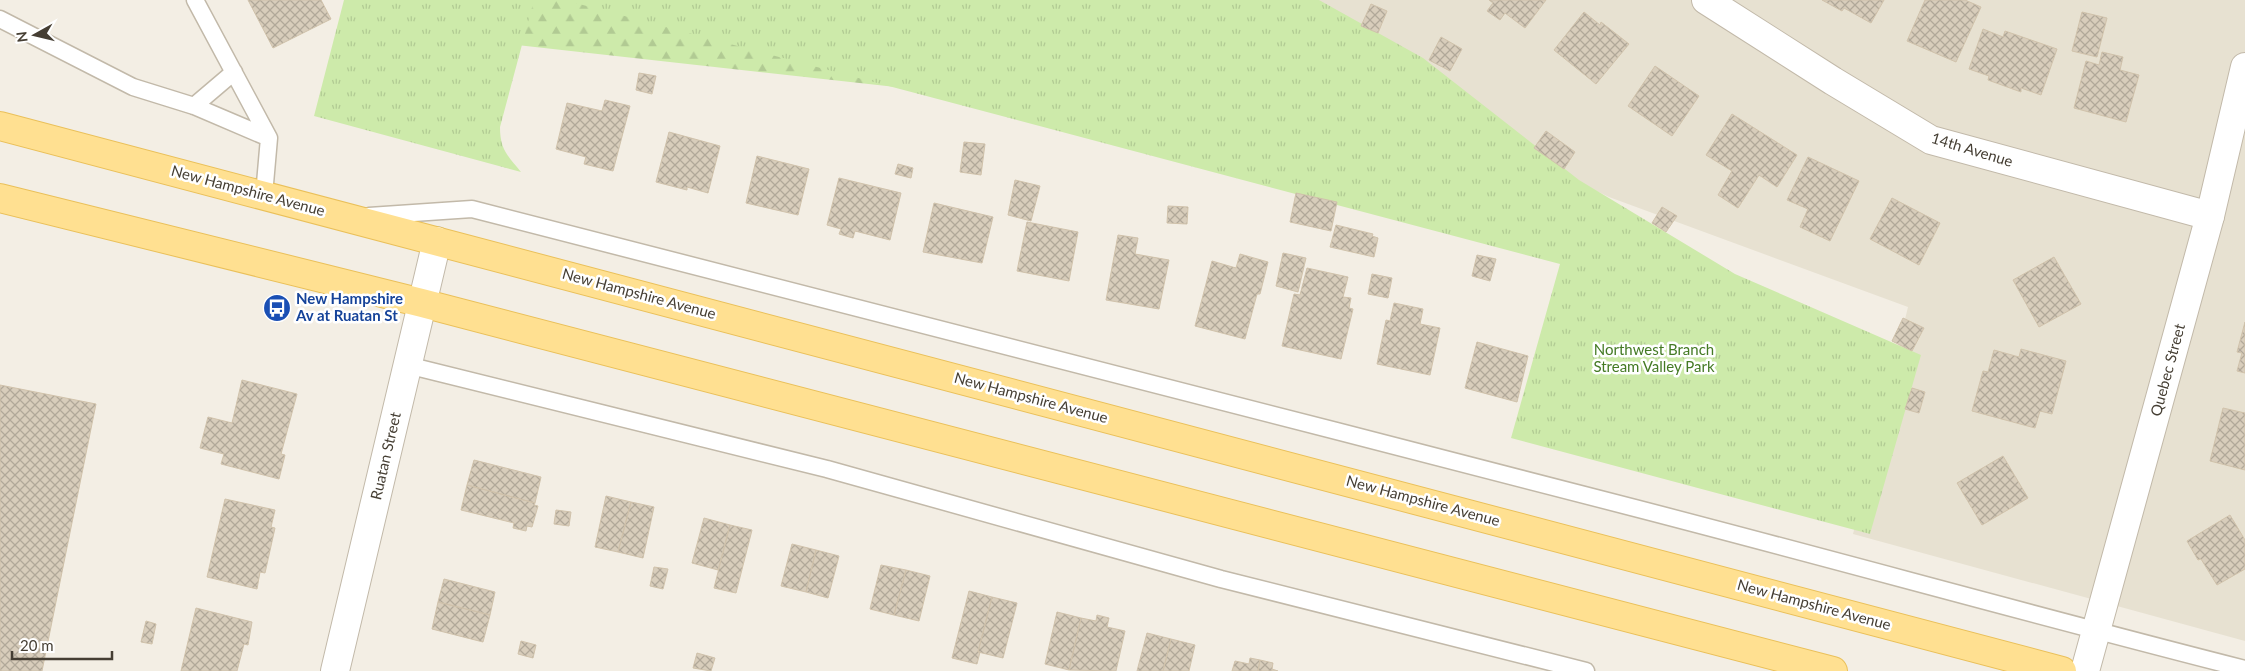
<svg xmlns="http://www.w3.org/2000/svg" width="2245" height="671" font-family="Lato,sans-serif">
	<style>
		.residential { fill: #e7e1d1 }
		.forest { fill: url(#forest-firs) }
		.park { fill: url(#park-tufts) }
		.building { fill: url(#building-cross-hatch); stroke: #d0c2ab }
		.lines { fill: none; stroke-linecap: round; stroke-linejoin: round }
		.service-casing { stroke: #c2b9a9; stroke-width: 19 }
		.minor-casing { stroke: #c2b9a9; stroke-width: 30 }
		.tertiary-casing { stroke: #c2b9a9; stroke-width: 30 }
		.primary-casing { stroke: #eac05a; stroke-width: 30 }
		.service { stroke: #fff; stroke-width: 16 }
		.minor { stroke: #fff; stroke-width: 28 }
		.tertiary { stroke: #fff; stroke-width: 28 }
		.primary { stroke: #ffe091; stroke-width: 28 }
		.labels { text-anchor: middle; stroke-width: 5; stroke-linejoin: round; paint-order: stroke }
		.street-label { font-size: 15px; fill: #453e33; stroke: #fff }
		.transit-label { font-size: 15px; font-weight: bold; fill: #164399; stroke: #fff; text-anchor: start }
		.park-label { font-size: 15px; fill: #447a24; stroke: #fff }
	</style>
	<defs>
		<pattern id="forest-firs" width="22" height="20" patternUnits="userSpaceOnUse" patternTransform="scale(1.25)"><rect width="22" height="20" fill="#cdeaaa"/><path d="M5 1l3.5 6h-7zM16 11l3.5 6h-7z" fill="#b1ca93"/></pattern>
		<pattern id="park-tufts" width="24" height="20" patternUnits="userSpaceOnUse" patternTransform="scale(1.25)"><rect width="24" height="20" fill="#cdeaaa"/><path d="M3 7l-1-3M5 7V3M7 7l1-3M15 17l-1-3M17 17v-4M19 17l1-3" fill="none" stroke="#b1ca93"/></pattern>
		<pattern id="building-cross-hatch" width="8" height="8" patternUnits="userSpaceOnUse" patternTransform="scale(1.25)"><rect width="8" height="8" fill="#d8cdbb"/><path d="M0 0l8 8M0 8l8-8" fill="none" stroke="#b1a899"/></pattern>
	</defs>
	<rect width="100%" height="100%" fill="#f3eee4"/>
	<!-- residential -->
	<path class="residential" d="M1078,0H2245V641L1853,534L1908,307L1609,197L1361,77Z"/>
	<!-- forest -->
	<path class="forest" d="M434,0H1064L1031,102L462,39Z"/>
	<!-- park -->
	<path class="park" d="M344,0H534L500,127C500,149 507,155 521,172L314,116Z
		M564,0H1319L1423,58L1579,180L1735,274L1921,355L1870,534L1511,438L1560,264Z"/>
	<!-- building -->
	<path class="building" d="M248,0H321L331,19L273,48Z
		M1489,0H1546L1525,28L1505,13L1500,20L1487,11L1493,3Z
		M1822,0H1884L1871,23L1844,8L1842,11Z
		M1925,0H1965L1981,7L1956,62L1907,41Z
		M1371,4L1387,11L1378,33L1361,26Z
		M1584,12L1600,25L1601,22L1629,44L1596,84L1554,50Z
		M2082,12L2107,18L2097,57L2072,51Z
		M1983,29L2003,37L2005,31L2057,49L2041,95L2021,88V92L1988,80L1989,76L1969,69Z
		M1441,37L1462,49L1450,71L1429,60Z
		M2102,52L2123,57L2120,70L2139,75L2126,122L2074,108L2086,61L2099,65Z
		M1655,66L1699,96L1672,136L1628,106Z
		M639,73L656,76L652,94L636,90Z
		M605,100L630,106L613,171L584,164L586,157L556,149L567,103L602,111Z
		M1732,114L1797,155L1777,187L1759,175L1738,208L1718,195L1732,171L1706,155Z
		M1546,131L1575,152L1564,169L1534,148Z
		M669,132L720,146L708,193L687,187V190L656,182Z
		M964,142L985,144L981,175L960,172Z
		M757,156L809,169L798,215L746,203Z
		M1808,157L1859,181L1830,241L1800,227L1808,209L1787,200Z
		M898,164L913,168L911,178L895,174Z
		M839,178L901,193L890,240L855,231L853,238L839,234L841,229L827,225Z
		M1015,180L1040,186L1031,221L1008,215Z
		M1296,193L1337,202L1331,231L1290,222Z
		M1892,198L1940,223L1919,265L1870,239Z
		M934,203L993,217L982,263L923,252Z
		M1168,206L1188,207L1187,224L1167,223Z
		M1662,207L1677,216L1666,232L1652,223Z
		M1027,222L1078,232L1069,281L1017,271Z
		M1336,225L1373,234L1372,236L1378,238L1374,257L1330,247Z
		M1118,235L1138,238L1135,254L1169,260L1159,309L1106,300Z
		M1283,253L1306,258L1298,292L1276,286Z
		M1240,254L1268,262L1260,294H1257L1245,339L1195,326L1212,261L1236,268Z
		M1477,255L1496,259L1490,281L1472,276Z
		M2054,257L2081,304L2039,327L2013,280Z
		M1307,268L1348,277L1343,297L1351,298L1349,308L1353,309L1341,359L1282,346L1294,294L1300,295Z
		M1372,274L1392,278L1388,298L1368,294Z
		M1394,303L1423,309L1420,324L1440,328L1430,375L1377,364L1386,320L1390,321Z
		M1903,318L1924,328L1912,351L1892,341Z
		M2245,322V373L2237,371L2242,353L2237,352Z
		M1477,342L1528,356L1517,402L1465,388Z
		M2021,349L2066,361L2052,414L2040,411L2035,428L1972,411L1983,371L1988,372L1994,350L2019,357Z
		M242,380L297,394L281,454L285,455L279,479L221,464L224,454L200,448L208,417L232,423Z
		M0,385L96,404L42,671H0Z
		M1912,388L1925,392L1919,413L1905,409Z
		M2223,408L2245,413V470L2210,461Z
		M2003,456L2028,498L1982,525L1957,483Z
		M474,460L541,477L535,503L467,485Z
		M467,485L535,503L534,505L538,506L532,527L527,526L526,531L513,528L514,523L461,510Z
		M606,496L631,502L618,552L595,547Z
		M225,499L275,510L271,527L275,528L265,573L260,572L257,589L207,577Z
		M631,502L654,507L643,558L618,552Z
		M556,510L571,512L569,526L554,524Z
		M2230,515L2245,540V569L2217,585L2201,559L2198,560L2187,541Z
		M704,518L730,525L718,570L692,563Z
		M730,525L752,530L736,593L714,588Z
		M792,544L816,550L806,592L781,586Z
		M816,550L839,556L828,598L806,592Z
		M881,565L906,570L894,615L870,609Z
		M654,567L668,569L663,589L650,586Z
		M906,570L930,576L919,621L894,615Z
		M444,579L495,592L490,615L438,602Z
		M969,591L992,597L978,652H980L977,664L952,658Z
		M992,597L1017,603L1003,658L978,652Z
		M438,602L490,615L483,642L432,629Z
		M196,608L252,622L248,645L244,644L237,671H181Z
		M1057,612L1081,618L1069,670L1045,664Z
		M1097,615L1109,618L1107,627L1125,631L1116,671L1069,670L1081,618L1096,621Z
		M146,621L156,624L152,644L141,642Z
		M1147,633L1171,639L1163,671H1137Z
		M1171,639L1195,645L1189,671H1163Z
		M521,641L536,645L533,658L518,654Z
		M697,653L715,658L711,671L693,668Z
		M1250,658L1260,660L1258,671H1232L1235,661L1249,664Z
		M1260,660L1273,663L1272,669L1278,671H1258Z"/>
	<g class="lines">
		<!-- service casing -->
		<g class="service-casing">
			<path id="service" d="M195,0L269,138L264,195
				M0,19L133,87L194,106L269,138
				M194,106L234,72
				M369,216L472,209C859,309 1245,407 1631,507C1836,560 2040,617 2245,669
				M407,365L827,469L1221,579L1586,671"/>
		</g>
		<!-- minor casing -->
		<g class="minor-casing">
			<path id="minor" d="M1706,0L1833,81L1931,140L2210,216
				M335,671L437,241"/>
		</g>
		<!-- tertiary casing -->
		<g class="tertiary-casing">
			<path id="tertiary" d="M2085,671L2210,216L2245,67"/>
		</g>
		<!-- primary casing -->
		<g class="primary-casing">
			<path id="primary" d="M0,126L2062,671
				M0,198L422,303L1833,671"/>
		</g>
		<!-- service -->
		<use href="#service" class="service"/>
		<!-- minor -->
		<use href="#minor" class="minor"/>
		<!-- tertiary -->
		<use href="#tertiary" class="tertiary"/>
		<!-- primary -->
		<use href="#primary" class="primary"/>
	</g>
	<!-- icons -->
	<defs>
		<g id="bus-disc" transform="scale(1.4375)"><circle r="9.5" fill="#1a4fb4" stroke="#fff"/><path d="M-5-6H5V4H4V6H2V4H-2V6H-4V4H-5ZM-3.5-4V0h7V-4ZM-3.5 1.2v1.5H-2V1.2ZM2 1.2v1.5H3.5V1.2Z" fill="#fff"/></g>
	</defs>
	<g fill-rule="evenodd">
		<use href="#bus-disc" x="277" y="308"/>
	</g>
	<g class="labels">
		<!-- street labels -->
		<g class="street-label">
			<text transform="translate(1972 150) rotate(17)" y="5">14th Avenue</text>
			<text transform="translate(248 191) rotate(15)" y="5">New Hampshire Avenue</text>
			<text transform="translate(639 294) rotate(15)" y="5">New Hampshire Avenue</text>
			<text transform="translate(2168 370) rotate(-75)" y="5">Quebec Street</text>
			<text transform="translate(1031 398) rotate(15)" y="5">New Hampshire Avenue</text>
			<text transform="translate(386 456) rotate(-77)" y="5">Ruatan Street</text>
			<text transform="translate(1423 501) rotate(15)" y="5">New Hampshire Avenue</text>
			<text transform="translate(1814 605) rotate(15)" y="5">New Hampshire Avenue</text>
		</g>
		<!-- transit labels -->
		<g class="transit-label">
			<text x="296" y="304">New Hampshire<tspan x="296" dy="17">Av at Ruatan St</tspan></text>
		</g>
		<!-- park labels -->
		<g class="park-label">
			<text x="1654" y="355">Northwest Branch<tspan x="1654" dy="17">Stream Valley Park</tspan></text>
		</g>
	</g>
	<!-- north arrow -->
	<g transform="translate(35 35) rotate(262)" stroke="#ffffff" stroke-width="4" paint-order="stroke">
	<path d="M0-4L9 19L0 12L-9 19Z" fill="#453e33"/>
	<text y="-8" font-size="14" font-weight="bold" text-anchor="middle" fill="#453e33">N</text>
	</g>
	<!-- scale -->
	<path d="M12 651v8h100v-8" fill="none" stroke="#453e33" stroke-width="2.5"/>
	<text x="20" y="651" font-size="15" fill="#453e33" stroke="#ffffff" stroke-width="4" paint-order="stroke">20 m</text>
</svg>
